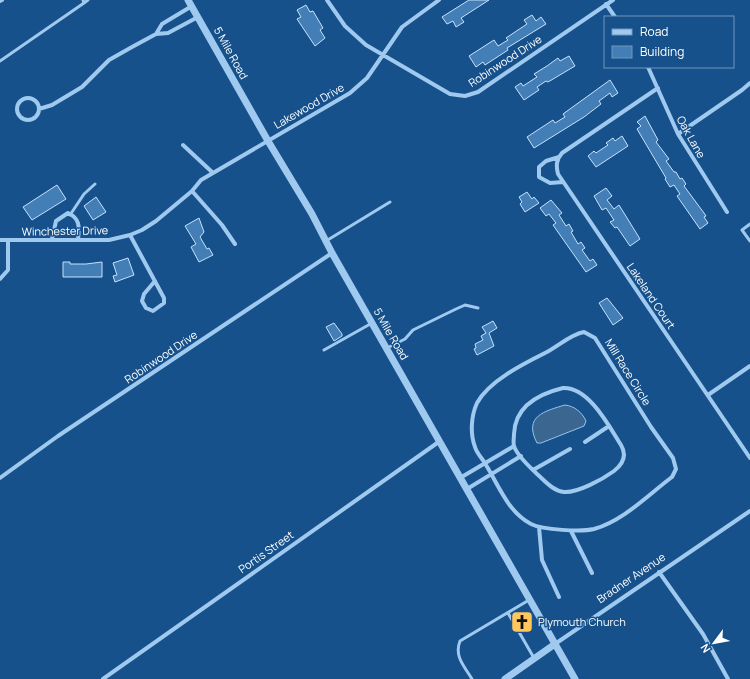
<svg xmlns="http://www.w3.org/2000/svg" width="750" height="679" font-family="Manrope,sans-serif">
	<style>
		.water { fill: #3a6690; stroke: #92c5f2 }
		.building { fill: #437eb7; stroke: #c7e2fb }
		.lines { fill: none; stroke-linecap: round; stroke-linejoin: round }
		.service { stroke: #a0c9ef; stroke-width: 3 }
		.minor { stroke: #a0c9ef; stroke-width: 4 }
		.tertiary { stroke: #a0c9ef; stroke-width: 7 }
		.labels { text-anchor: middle; stroke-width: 3; stroke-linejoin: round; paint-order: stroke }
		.street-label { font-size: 11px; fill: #fff; stroke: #16518c }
		.poi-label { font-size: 11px; fill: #fff; stroke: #16518c; text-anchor: start }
	</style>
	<rect width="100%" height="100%" fill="#16518c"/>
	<!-- water -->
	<path class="water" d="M565,405C574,406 582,412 586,421L584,426L541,443H537C523,416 545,411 565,405Z"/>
	<!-- building -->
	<path class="building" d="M469,0H489L461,18L464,22L456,27L453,21L447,24L442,17Z
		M306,5L310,12L313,11L323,28L320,30L325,38L315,46L297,19L301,17L297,10Z
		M532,15L536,21L541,17L546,24L507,48L508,50L485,65L483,62L476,67L469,56L494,40L498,46L508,40L506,38L527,24L524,20Z
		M569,56L575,66L548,82L546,81L537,87L539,90L524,100L515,87L521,83L523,86L537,77L534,74L547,66L558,58L560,61Z
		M610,80L618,93L612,97L610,93L599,101L601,104L584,117L534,148L527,137L553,120L555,123L565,117L563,114Z
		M645,116L658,140L656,142L669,159L666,161L674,172H676L680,179L682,178L686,184L684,186L704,213L706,216L704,217L708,223L700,229L677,196L680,194L674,185L670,187L665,179L666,178L637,129L641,126L637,122Z
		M622,136L628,146L596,167L588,156L594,151L596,153L608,145L606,143L613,138L615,141Z
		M57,185L66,199L32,220L23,207Z
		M606,188L612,196L607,200L614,209L619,205L640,239L630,246L617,227L615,228L610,222L614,220L606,208L602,210L594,196Z
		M527,192L532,199L534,197L539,203L525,212L520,204L522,202L519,197Z
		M96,197L106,212L93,220L84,206Z
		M551,200L562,213L559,215L566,226L569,224L573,231L571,232L578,244L581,242L585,248L582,250L590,261L593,259L597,265L586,272L553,225L556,223L549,214L546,216L540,208Z
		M199,218L204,232L200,237L207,249L209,248L213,255L199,262L191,247L196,244L185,226Z
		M128,258L134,275L115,282L113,276L117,275L113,263Z
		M63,262H70V264H86L102,262V277H63Z
		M607,298L623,318L613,325L599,303Z
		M493,321L497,328L489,333L494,346L477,355L474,349L476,348L475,344L483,340L481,336L486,333L482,327Z
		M334,323L342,334V336L334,341L326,327Z"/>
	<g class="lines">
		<!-- service -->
		<path class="service" d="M83,0L84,3L88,0
			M0,61L84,3
			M70,215L84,194L95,184
			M750,224L742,230L750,241
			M326,241L390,202
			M387,348L405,339L413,330L456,309L465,305L478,308
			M324,350L372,323
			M508,613L534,658
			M472,679C464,666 454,656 460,641L529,600"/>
		<!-- minor -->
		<path class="minor" d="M327,0L345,26L366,45L450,94L465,96L478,92L613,0
			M0,1L2,0
			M606,4L615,17
			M156,34L162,24L192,6
			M648,67L678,134L727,212
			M658,88L562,153C556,160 556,166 558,174L750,458
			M17 109a11 11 0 1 1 22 0a11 11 0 1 1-22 0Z
			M39,109L52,105L82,87L109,60L132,47L156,34L168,33L198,17
			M678,134L742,90L750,83
			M183,145L212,172
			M559,157L546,161L539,167V177L550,183L563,182
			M192,191L222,225L235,244
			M130,235L164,298V303L153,311L146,308L142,301L144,294L155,281
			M52,239L56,221L68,213C81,219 79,228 78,240
			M0,240H109L130,235L142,230L156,221L192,191L201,180L350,93L367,78L402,27L439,0
			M0,279L8,270V240
			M584,332L595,338L651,427L673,458L676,469L672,477C648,495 623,521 594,529C581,532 543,530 531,524C508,512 499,486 486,465C483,459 477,454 475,447C470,434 471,416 477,403C489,381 523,364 545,353C557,347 571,334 584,332Z
			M563,388C589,387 609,426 621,445C627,455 623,464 614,471C603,479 578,493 564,492C553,491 545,481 537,474C530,467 517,456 514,446C513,443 514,437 514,434C515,406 538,394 563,388Z
			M708,395L750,366
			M585,442L609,426
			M533,470L570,449
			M0,478L58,436L332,253
			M460,478L514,446
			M467,489L521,456
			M539,527L542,560L559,597
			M571,531L592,573
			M659,572L703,634L728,679
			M555,644L750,511
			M103,679L440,441"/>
		<!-- tertiary -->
		<path class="tertiary" d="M188,0L268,141L312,214L332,253L575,679
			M505,679L555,644"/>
	</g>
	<!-- icons -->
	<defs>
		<g id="church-square" transform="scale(1.15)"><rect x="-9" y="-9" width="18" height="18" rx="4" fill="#ffc65e" stroke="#16518c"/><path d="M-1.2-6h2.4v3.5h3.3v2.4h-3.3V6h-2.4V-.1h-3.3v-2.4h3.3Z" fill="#111"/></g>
	</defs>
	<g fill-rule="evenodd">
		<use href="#church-square" x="522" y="622"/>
	</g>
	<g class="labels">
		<!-- street labels -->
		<g class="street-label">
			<text transform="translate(231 53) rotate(61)" y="4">5 Mile Road</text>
			<text transform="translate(505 61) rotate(-33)" y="4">Robinwood Drive</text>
			<text transform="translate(309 106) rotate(-30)" y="4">Lakewood Drive</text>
			<text transform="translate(691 137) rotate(61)" y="4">Oak Lane</text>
			<text transform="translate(65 231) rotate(-1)" y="4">Winchester Drive</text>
			<text transform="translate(651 296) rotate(56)" y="4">Lakeland Court</text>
			<text transform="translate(391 334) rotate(60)" y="4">5 Mile Road</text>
			<text transform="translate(161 357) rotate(-34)" y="4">Robinwood Drive</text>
			<text transform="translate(628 372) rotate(58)" y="4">Mill Race Circle</text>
			<text transform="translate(266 552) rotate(-35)" y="4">Portis Street</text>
			<text transform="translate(631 578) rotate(-34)" y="4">Bradner Avenue</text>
		</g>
		<!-- poi labels -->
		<g class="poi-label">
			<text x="538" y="626">Plymouth Church</text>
		</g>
	</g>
	<!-- legend -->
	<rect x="604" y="16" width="130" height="52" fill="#16518c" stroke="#7397ba"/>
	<rect x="612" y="29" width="20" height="6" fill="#a0c9ef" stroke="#7397ba"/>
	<text x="640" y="36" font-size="12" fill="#ffffff">Road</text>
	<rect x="612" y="46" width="20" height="12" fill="#437eb7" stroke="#7397ba"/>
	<text x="640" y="56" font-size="12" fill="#ffffff">Building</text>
	<!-- north arrow -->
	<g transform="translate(714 643) rotate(238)" stroke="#16518c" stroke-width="3" paint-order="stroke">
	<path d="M0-3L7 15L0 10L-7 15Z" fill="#ffffff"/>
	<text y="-6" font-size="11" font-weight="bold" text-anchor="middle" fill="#ffffff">N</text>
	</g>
</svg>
